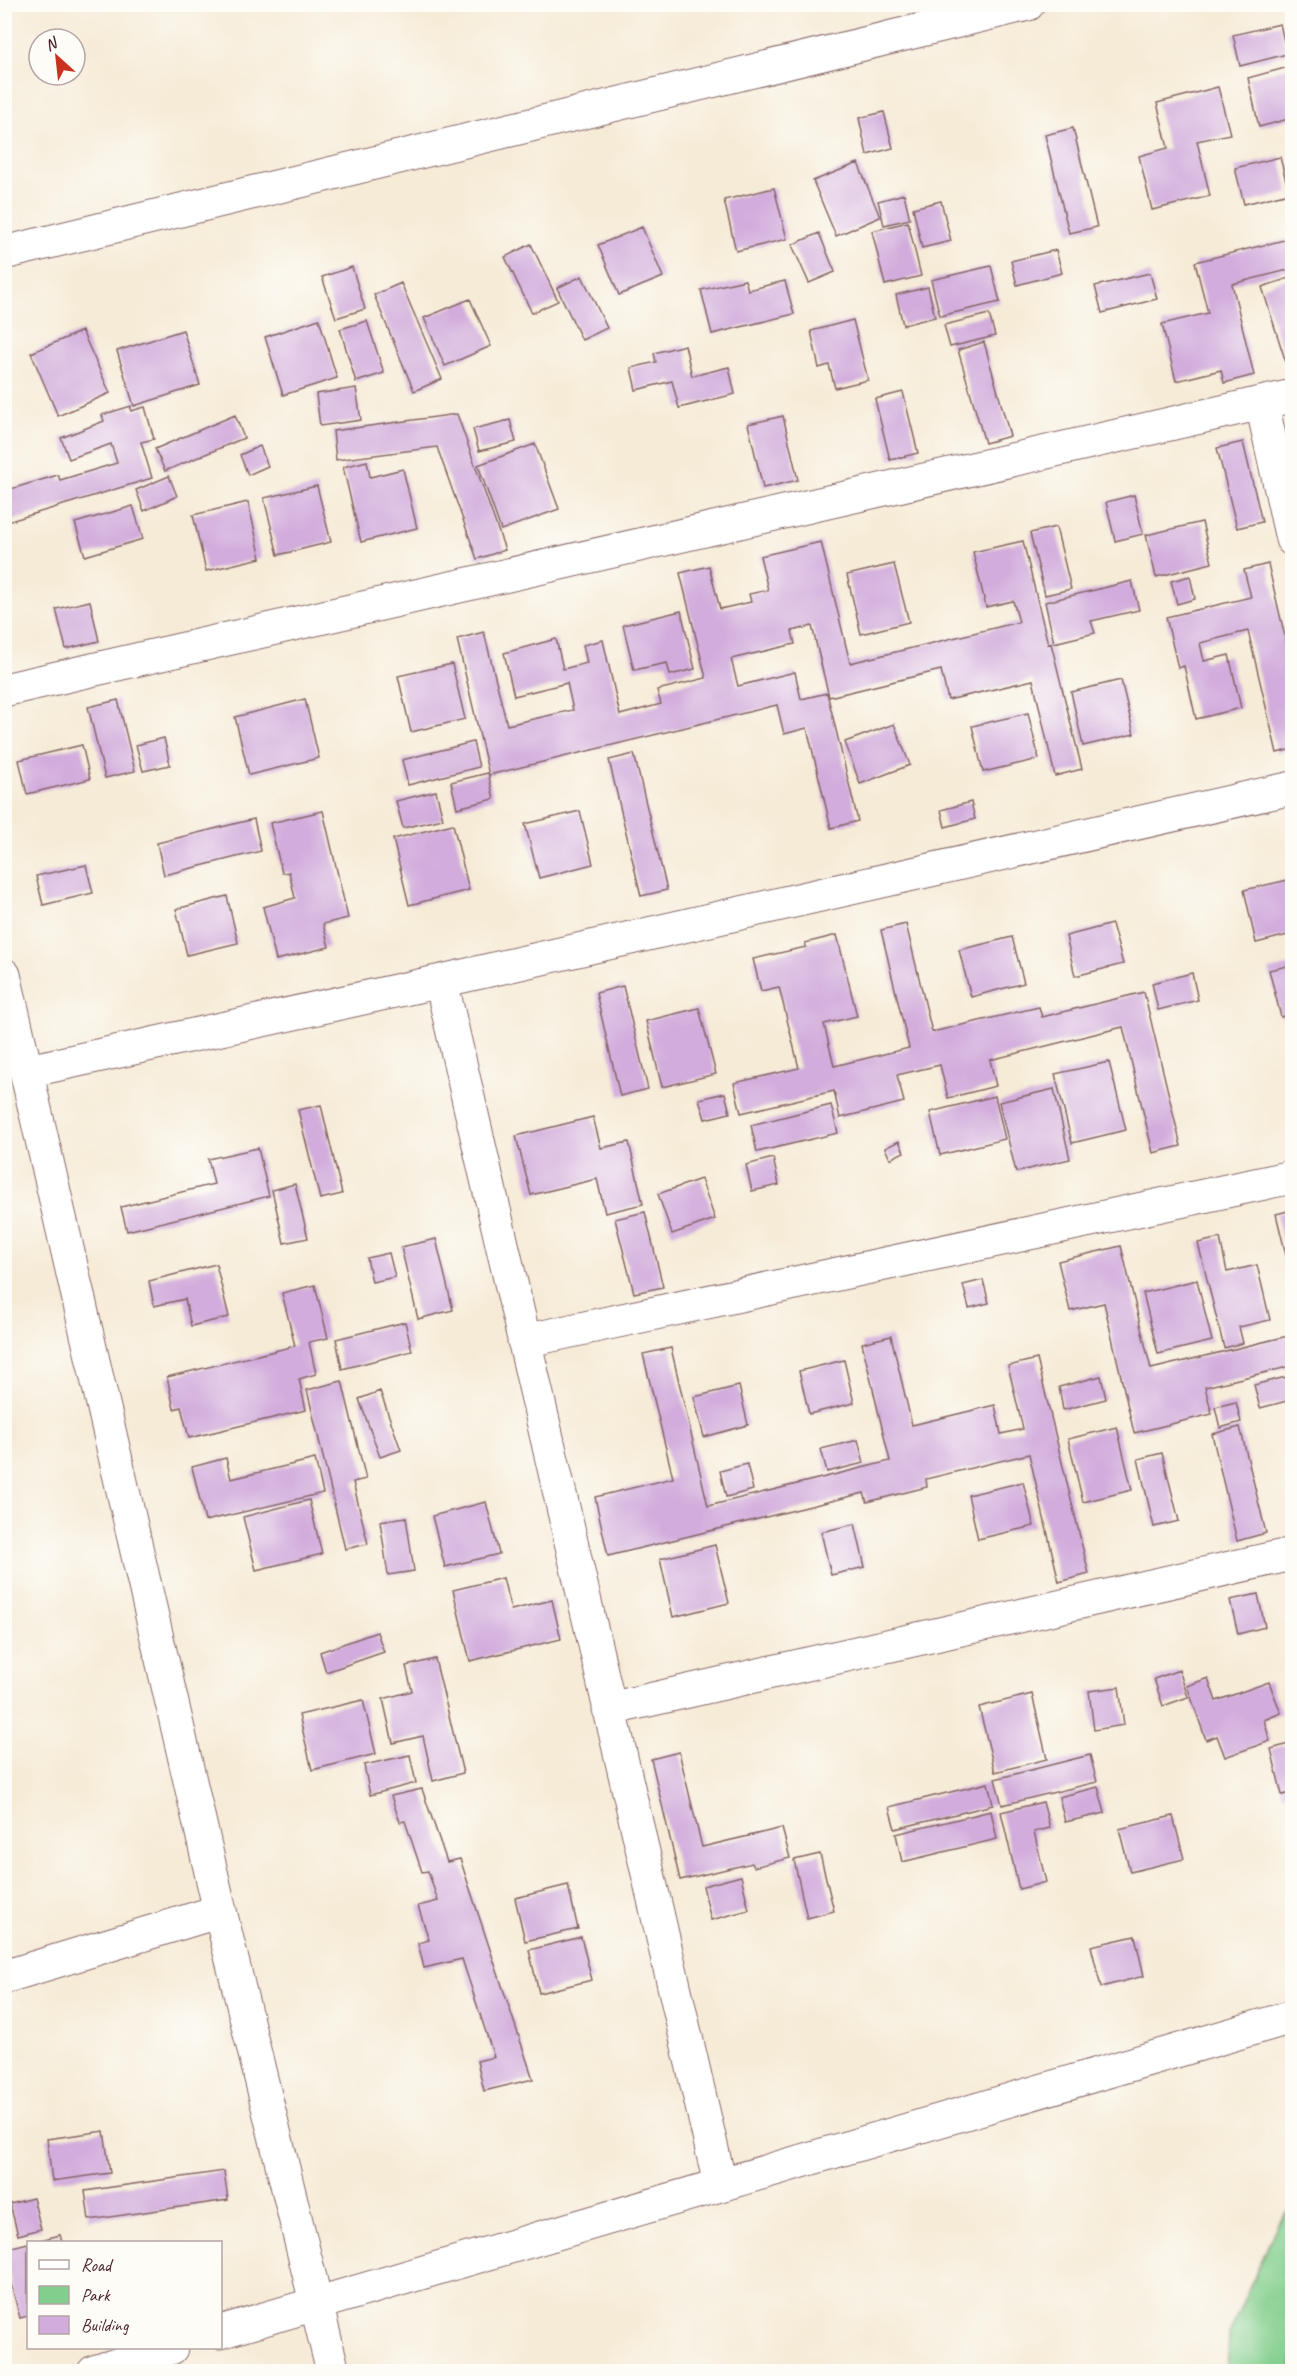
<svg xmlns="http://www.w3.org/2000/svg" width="1297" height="2376" font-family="Caveat,sans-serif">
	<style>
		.green { fill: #82ce8c; stroke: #66765c; stroke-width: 1.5 }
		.building { fill: #d1acdc }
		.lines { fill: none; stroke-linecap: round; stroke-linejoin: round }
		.minor-casing { stroke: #866667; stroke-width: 35 }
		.minor { stroke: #fff; stroke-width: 33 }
	</style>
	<rect width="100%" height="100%" fill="#fdfcf7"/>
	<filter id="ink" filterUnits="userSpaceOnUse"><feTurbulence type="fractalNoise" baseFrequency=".0167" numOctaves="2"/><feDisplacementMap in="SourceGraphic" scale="12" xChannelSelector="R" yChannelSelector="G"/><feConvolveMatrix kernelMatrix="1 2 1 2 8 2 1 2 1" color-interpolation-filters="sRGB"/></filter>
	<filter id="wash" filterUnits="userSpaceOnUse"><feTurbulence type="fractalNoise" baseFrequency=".008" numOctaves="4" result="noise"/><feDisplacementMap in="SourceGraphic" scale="24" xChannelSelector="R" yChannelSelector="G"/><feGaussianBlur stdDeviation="1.35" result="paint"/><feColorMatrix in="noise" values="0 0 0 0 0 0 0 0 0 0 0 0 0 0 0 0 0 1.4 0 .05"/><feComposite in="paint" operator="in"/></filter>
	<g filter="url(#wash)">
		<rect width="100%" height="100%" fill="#f6ebd7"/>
		<!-- green -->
		<path class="green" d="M1292,2208V2371H1227L1229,2334L1277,2225Z"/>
		<g id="blocks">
			<!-- building -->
			<path class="building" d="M1280,24L1287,54L1240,66L1233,35Z
				M1292,66V118L1259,127L1248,78Z
				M1218,87L1230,134L1197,141L1210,196L1152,210L1139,156L1168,148L1157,103Z
				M884,112L893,148L867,155L859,118Z
				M1073,128L1097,227L1069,233L1045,135Z
				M1280,157L1289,193L1244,204L1235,168Z
				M858,163L880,217L836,236L813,181Z
				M774,188L787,239L736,251L724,200Z
				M904,194L910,219L884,225L878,201Z
				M941,201L951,241L922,248L913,208Z
				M908,222L921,276L885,285L872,231Z
				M642,227L663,277L619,295L598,245Z
				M819,233L835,272L809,283L792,245Z
				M1292,238V269L1232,284L1254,375L1224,383L1221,370L1176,381L1162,324L1208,313L1195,262Z
				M531,244L558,301L532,313L505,257Z
				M1056,250L1062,273L1017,285L1011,261Z
				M991,266L1000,302L940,316L931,280Z
				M352,267L365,309L336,318L322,277Z
				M1150,273L1157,299L1102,313L1095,286Z
				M582,276L607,328L582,340L557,288Z
				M1292,277V364L1287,366L1262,287Z
				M745,280L748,290L785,281L794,314L712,334L701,290Z
				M401,283L442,379L414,391L374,295Z
				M928,287L935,317L903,325L896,295Z
				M470,299L491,346L445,366L424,318Z
				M989,314L995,336L950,347L944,325Z
				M319,319L337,378L283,395L265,337Z
				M853,320L868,380L835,388L829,365L819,368L811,331Z
				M367,321L384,373L356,382L340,329Z
				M183,330L200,385L134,406L117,351Z
				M82,331L110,393L58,416L31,353Z
				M984,342L1010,436L985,443L958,350Z
				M685,345L692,376L729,367L735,394L679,408L672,381L636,390L631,368L656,362L654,353Z
				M356,388L361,420L320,426L316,394Z
				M903,392L918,453L890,460L875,399Z
				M131,406V411L145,407L154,439L141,442L152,478L4,523V491L58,475L60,480L117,463L111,444L69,459L61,438L104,421L102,415Z
				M457,414L505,550L477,559L437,447L336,460L333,431Z
				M235,415L244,438L165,471L155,449Z
				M783,416L798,480L763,488L748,424Z
				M510,420L516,442L479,451L473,429Z
				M1243,442L1262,522L1237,528L1217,448Z
				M535,444L559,509L501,530L478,465Z
				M260,446L268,466L248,475L240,455Z
				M367,461L370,477L403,469L417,528L361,542L343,467Z
				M169,476L177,496L144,511L136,490Z
				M317,486L331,542L278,555L264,498Z
				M1134,495L1143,534L1115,541L1106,502Z
				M248,502L261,558L206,571L193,515Z
				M133,506L143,539L85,556L75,523Z
				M1202,522L1212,563L1156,577L1146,535Z
				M1056,527L1071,589L1045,595L1030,533Z
				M1023,541L1048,644L1051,643L1082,769L1055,776L1033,680L948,700L941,670L829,697L812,626L792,631L795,644L731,659L738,686L795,672L801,699L827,693L858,821L831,828L807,728L784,734L777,705L489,775L457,639L484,632L507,725L573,710L567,683L514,696L504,653L556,639L563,669L587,663L583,645L603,640L620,715L661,704L657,690L706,678L680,573L709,566L720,609L751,602L749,594L768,590L760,556L821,542L850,663L1019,622L1013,601L986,607L973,552Z
				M894,564L909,622L861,634L847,575Z
				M1268,564L1292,667V749L1277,753L1248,631L1200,643L1204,661L1229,655L1241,708L1196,719L1184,666L1178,668L1166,617L1251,597L1244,570Z
				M1190,576L1195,599L1177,604L1171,581Z
				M1132,581L1139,610L1091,621L1095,633L1054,643L1045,602Z
				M90,601L99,641L66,649L56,609Z
				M681,611L695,669L670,675L667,663L634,670L623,625Z
				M452,664L465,719L411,732L398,676Z
				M1121,680L1134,734L1083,746L1071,692Z
				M305,699L319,758L249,775L235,717Z
				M118,700L135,771L105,778L88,707Z
				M1028,713L1039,759L983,772L972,726Z
				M894,724L910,765L860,784L845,742Z
				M164,738L170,765L143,771L136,745Z
				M473,742L479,767L408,785L402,760Z
				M82,745L90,779L27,794L19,760Z
				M634,754L667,890L641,896L609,760Z
				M488,773L494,799L457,808L451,782Z
				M436,791L443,819L403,828L396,801Z
				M971,802L975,819L945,827L941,810Z
				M323,811L348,918L323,924L329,947L276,960L263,907L295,898L289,872L282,873L270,823Z
				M580,811L593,864L539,878L525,824Z
				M254,819L261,851L164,875L157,843Z
				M453,824L469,890L409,905L393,839Z
				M86,865L93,893L43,905L36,876Z
				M1292,879V934L1256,943L1244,890Z
				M227,896L238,943L187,955L176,909Z
				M906,924L932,1032L1039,1007L1042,1017L1144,992L1181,1146L1153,1153L1123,1027L990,1060L996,1086L948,1098L940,1065L897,1075L904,1102L840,1118L834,1091L741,1113L734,1083L799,1068L779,987L761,991L753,959L806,947L805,943L837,935L857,1016L824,1024L834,1066L909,1048L881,930Z
				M1112,924L1123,964L1075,976L1066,936Z
				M1012,937L1024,983L971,997L959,950Z
				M1292,965V1014L1281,1017L1269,970Z
				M1192,973L1198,1000L1158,1010L1152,983Z
				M623,986L648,1089L620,1096L596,993Z
				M699,1008L716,1074L662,1087L646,1021Z
				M1109,1062L1126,1130L1072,1143L1055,1074Z
				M1054,1089L1070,1159L1016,1172L999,1102Z
				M725,1093L730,1113L705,1119L699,1099Z
				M995,1096L1005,1139L940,1155L930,1112Z
				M321,1105L342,1194L320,1199L298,1110Z
				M831,1105L838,1133L757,1152L751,1125Z
				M593,1117L601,1148L629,1142L643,1204L605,1213L597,1179L531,1195L516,1136Z
				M899,1141L904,1152L890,1159L885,1148Z
				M258,1148L269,1196L127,1231L121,1207L214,1184L208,1159Z
				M773,1158L779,1185L752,1191L746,1165Z
				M701,1179L715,1219L672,1234L658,1194Z
				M295,1184L308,1238L284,1243L272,1190Z
				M1292,1210V1280L1276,1214Z
				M645,1212L663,1287L634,1293L615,1219Z
				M1220,1238L1227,1272L1257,1265L1270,1320L1239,1327L1243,1343L1224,1348L1198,1243Z
				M436,1239L453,1310L418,1319L401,1247Z
				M1121,1246L1151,1369L1292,1335V1366L1205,1387L1212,1414L1134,1433L1104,1303L1070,1311L1058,1261Z
				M389,1253L395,1277L372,1282L367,1258Z
				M216,1264L229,1317L191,1326L185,1299L154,1306L149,1281Z
				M983,1280L989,1303L969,1308L963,1285Z
				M1197,1280L1212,1341L1158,1354L1143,1293Z
				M315,1285L328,1338L309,1342L316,1374L299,1379L306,1410L189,1438L181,1407L174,1409L167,1377L295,1346L282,1293Z
				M405,1322L412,1351L342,1369L336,1339Z
				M891,1336L912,1425L995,1405L1001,1434L1023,1429L1008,1366L1037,1359L1089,1574L1059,1582L1029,1454L926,1479L927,1487L867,1502L864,1493L608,1556L595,1497L673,1478L643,1354L671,1348L708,1506L890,1461L862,1343Z
				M844,1360L854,1403L809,1414L799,1371Z
				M1101,1376L1106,1399L1063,1410L1059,1387Z
				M1286,1377L1291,1400L1260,1408L1254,1385Z
				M342,1381L366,1479L353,1482L368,1544L345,1549L307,1390Z
				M739,1386L748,1425L704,1437L694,1397Z
				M380,1391L401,1450L380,1457L359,1399Z
				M1236,1402L1241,1422L1220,1428L1215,1407Z
				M1117,1427L1132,1490L1083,1502L1068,1439Z
				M1240,1427L1266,1533L1237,1541L1212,1434Z
				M858,1440L864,1463L827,1472L821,1449Z
				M1162,1453L1179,1521L1154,1527L1138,1459Z
				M226,1458L231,1479L315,1459L323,1493L205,1521L192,1467Z
				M747,1464L753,1490L726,1497L720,1471Z
				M1023,1482L1034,1526L978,1539L968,1495Z
				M309,1500L322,1554L256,1570L243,1517Z
				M486,1502L499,1554L445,1567L432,1516Z
				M406,1517L414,1571L388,1575L380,1521Z
				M855,1524L865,1567L831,1575L821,1532Z
				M715,1545L729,1603L673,1617L660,1559Z
				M503,1578L511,1610L552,1600L561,1639L470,1661L453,1590Z
				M1258,1594L1265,1627L1238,1634L1230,1600Z
				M377,1632L384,1652L326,1672L320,1652Z
				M435,1659L463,1773L433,1781L423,1736L393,1743L383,1699L412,1691L406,1666Z
				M1179,1670L1188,1697L1163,1706L1154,1679Z
				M1208,1678L1216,1701L1269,1682L1281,1713L1264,1720L1270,1741L1225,1757L1217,1736L1206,1740L1187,1686Z
				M1119,1687L1124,1725L1094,1730L1089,1691Z
				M1032,1694L1047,1759L995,1772L979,1707Z
				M363,1700L376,1754L312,1770L299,1715Z
				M1292,1743V1793L1282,1795L1271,1749Z
				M679,1752L702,1847L782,1828L790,1858L754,1867L752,1863L680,1880L651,1759Z
				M410,1755L416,1783L370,1795L364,1765Z
				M1090,1755L1097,1782L1002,1805L995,1779Z
				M988,1783L993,1805L895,1829L889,1807Z
				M1098,1787L1105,1813L1065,1822L1059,1797Z
				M422,1789L447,1862L460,1859L533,2079L484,2091L477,2061L494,2057L462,1959L424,1968L418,1943L429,1940L418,1906L438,1901L428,1871L422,1872L405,1821L400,1822L391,1796Z
				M1043,1802L1050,1828L1034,1832L1046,1882L1019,1889L1001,1812Z
				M991,1811L997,1839L902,1862L896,1834Z
				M1173,1816L1184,1859L1130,1872L1119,1829Z
				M820,1854L834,1911L807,1918L794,1860Z
				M741,1876L749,1910L711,1920L703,1886Z
				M568,1885L578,1929L525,1941L515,1898Z
				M1135,1936L1144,1976L1101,1987L1091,1946Z
				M581,1937L592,1980L539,1993L529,1950Z
				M104,2131L110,2173L52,2181L47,2139Z
				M224,2171L228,2200L89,2220L85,2191Z
				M33,2198L41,2229L18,2235L10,2204Z
				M60,2235L62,2242H33Z
				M28,2243V2316L20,2318L4,2257V2249Z"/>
		</g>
	</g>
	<g filter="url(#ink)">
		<use href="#blocks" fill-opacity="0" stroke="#866667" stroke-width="1.5"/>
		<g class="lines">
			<!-- minor casing -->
			<g class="minor-casing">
				<path id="minor" d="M4,253L1028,4
					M1262,404L1292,539
					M4,690L1292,396
					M4,975L220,1911L333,2372
					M441,981L720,2184
					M28,1071L441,981L1292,788
					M524,1341L1292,1177
					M609,1709L1292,1554
					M4,1977L220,1911
					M220,2332L1292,2017
					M94,2372L171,2348"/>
			</g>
			<!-- minor -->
			<use href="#minor" class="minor"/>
		</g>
	</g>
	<!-- margin -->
	<rect width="1297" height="2376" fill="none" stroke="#fdfcf7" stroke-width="24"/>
	<!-- legend -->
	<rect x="27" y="2241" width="195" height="108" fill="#fdfcf7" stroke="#b5a4a5" stroke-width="1.5"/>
	<rect x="39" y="2260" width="30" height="9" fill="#ffffff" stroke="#b5a4a5" stroke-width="1.5"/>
	<text x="81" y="2271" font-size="18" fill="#4a1f2b">Road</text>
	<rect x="39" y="2286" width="30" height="18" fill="#82ce8c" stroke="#b5a4a5" stroke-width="1.5"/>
	<text x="81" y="2301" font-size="18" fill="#4a1f2b">Park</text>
	<rect x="39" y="2316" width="30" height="18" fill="#d1acdc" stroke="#b5a4a5" stroke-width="1.5"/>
	<text x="81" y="2331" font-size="18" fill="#4a1f2b">Building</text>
	<!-- north arrow -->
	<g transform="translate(57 57) rotate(333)"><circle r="28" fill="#fdfcf7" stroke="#b5a4a5" stroke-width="1.5"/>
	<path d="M0-4.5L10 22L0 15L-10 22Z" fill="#c8321e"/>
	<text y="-9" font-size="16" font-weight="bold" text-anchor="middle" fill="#4a1f2b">N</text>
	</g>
</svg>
